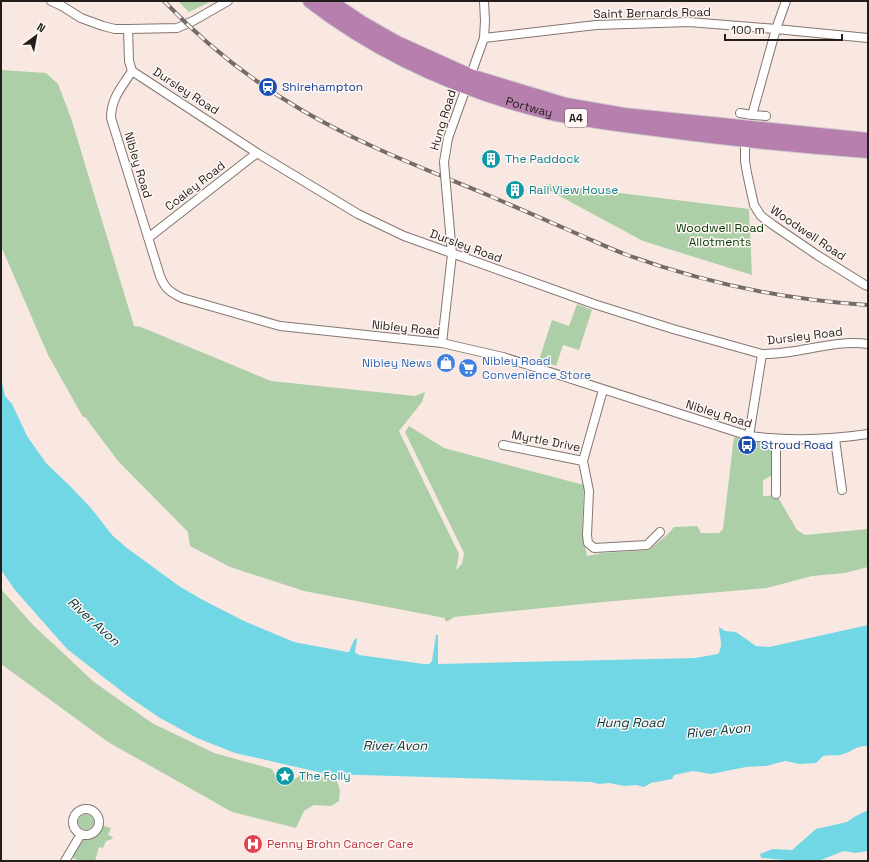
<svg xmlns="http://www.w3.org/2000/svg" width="869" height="862" font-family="'Space Grotesk',sans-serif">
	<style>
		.green { fill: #accfa8 }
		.water { fill: #72d7e5 }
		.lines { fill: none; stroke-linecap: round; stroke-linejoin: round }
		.street-casing { stroke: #84756f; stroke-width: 10 }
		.highway-casing { stroke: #cfcdcd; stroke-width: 16 }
		.street { stroke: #fff; stroke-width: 8 }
		.highway { stroke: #b67fad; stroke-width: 14 }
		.rail-casing { stroke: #746a67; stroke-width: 4 }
		.rail { stroke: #fff8f5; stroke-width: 2.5; stroke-dasharray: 8; stroke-linecap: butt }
		.street-bridge-casing { stroke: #84756f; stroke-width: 10; stroke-linecap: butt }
		.street-bridge { stroke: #fff; stroke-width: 8 }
		.labels { text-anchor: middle; stroke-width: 3; stroke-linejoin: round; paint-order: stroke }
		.shield { fill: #fff8f5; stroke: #655f5c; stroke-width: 1 }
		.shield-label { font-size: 11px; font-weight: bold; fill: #231d1b }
		.street-label { font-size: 12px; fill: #231d1b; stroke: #fff8f5 }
		.transit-label { font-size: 12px; fill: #164399; stroke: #fff8f5; text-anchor: start }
		.culture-label { font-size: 12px; fill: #0d838f; stroke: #fff8f5; text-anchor: start }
		.park-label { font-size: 12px; fill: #073c03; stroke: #fff8f5 }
		.shop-label { font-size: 12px; fill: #366cbe; stroke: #fff8f5; text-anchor: start }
		.health-label { font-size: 12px; fill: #be3a42; stroke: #fff8f5; text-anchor: start }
		.water-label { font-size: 13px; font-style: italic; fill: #02353b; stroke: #fff8f5 }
	</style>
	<rect width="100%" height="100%" fill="#f9e8e2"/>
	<!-- green -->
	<path class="green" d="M178,1H212L189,12Z
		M1,70L46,73L58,84L71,118L134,326L141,327L271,381L415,396L425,392L422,402L399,431L459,554L456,570L462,564L464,553L405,432L409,426L444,448L584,485L582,532L587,556L602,553L649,550L669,533L674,527L697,526L701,533H719L723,529L734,437C747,440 764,440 773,450V472L771,476L763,480V496L779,495V499L797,530L805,535L868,529V567L845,573L812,576L767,588L603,602L454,617L448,621H445V618L304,591L230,567L190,546L188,532L118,461L85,417H83L48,355L1,246Z
		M547,184L749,209L752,275L643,241L541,186Z
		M577,304L592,310L579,350L563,345L556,366L539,360L552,320L569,326Z
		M1,589L33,625L94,682L152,723L214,753L272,769C280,784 289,785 302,774L336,779L340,790L339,801L331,806L314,805L304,811L296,828L232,812L108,742L1,664Z
		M78 822a8 8 0 1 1 16 0a8 8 0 1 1-16 0Z
		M104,826L111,828L108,835L113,837L112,839L106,841L103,848L99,847L95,861H80L73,858L72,856L82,837L93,835Z"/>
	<!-- water -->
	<path class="water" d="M1,378L5,396L12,404L27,436L46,463L72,488L91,508L112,535L127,548L179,586L201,599L244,621L294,642L347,652H349L354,640L356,638L357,640L355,652L359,655L424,664H429L432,661L436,635H438V664L695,658L718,654C724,645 719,636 719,627L725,631L736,632L756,646L769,647L868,625V746C857,745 853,751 843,754C837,757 830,754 823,756L816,763L800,764L785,761L766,766L746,767L711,774L693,771L674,775L672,779L651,783L644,787L636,785L624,786L609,783L599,784L591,782L327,774L235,753L197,738L160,718L129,697L67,649L15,590L1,570Z
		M868,810V851L855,853L844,851L818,861H796L761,858L760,854L773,849L792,850L816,829L847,822L854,817Z"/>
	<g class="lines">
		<!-- street casing -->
		<g class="street-casing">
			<path id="street" d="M51,1L62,6L81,18L103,26L115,29H128L177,28L193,21L228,1
				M128,29L129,61L132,71L257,153L358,214L404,236L594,304L673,329L762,354C798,355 832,339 868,344
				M484,38L596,25L689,22L776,29L868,38
				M132,71C122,87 111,98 111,118L160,276C165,289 170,292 182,298L280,326L442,343L503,357L749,436C789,441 828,440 868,434
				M740,113L752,115L776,29L786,1
				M752,115L766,116
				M745,141V161L747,173L754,205L761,216L773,225L817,255L865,285L868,286
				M444,162L448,138L484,38L485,21L484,1
				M148,238L257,153
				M442,343L452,254L446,186
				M749,436L762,354
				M835,439L842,490
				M503,445L583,461L603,390
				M583,461L589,491L587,535L588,543L594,548L647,545L660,532
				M776,494V439
				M73 822a13 13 0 1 1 26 0a13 13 0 1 1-26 0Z
				M65,861L81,834"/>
		</g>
		<!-- highway casing -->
		<g class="highway-casing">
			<g id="highway">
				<path id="s1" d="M310,1C379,54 462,91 547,112C585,121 624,125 663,130C731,139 799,146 868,151"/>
				<path d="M329,1L362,23L397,43L470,76L566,105L624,115L868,140"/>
			</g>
		</g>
		<!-- street -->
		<use href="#street" class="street"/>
		<!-- highway -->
		<use href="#highway" class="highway"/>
		<!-- rail casing -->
		<g class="rail-casing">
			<path id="rail" d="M164,1C205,44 253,82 305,112C364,146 428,170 490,196C520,209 550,222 580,235C596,242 611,249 627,255C705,283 786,300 868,305"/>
		</g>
		<!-- rail -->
		<use href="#rail" class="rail"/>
		<!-- street-bridge casing -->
		<g class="street-bridge-casing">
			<path id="street-bridge" d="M444,162L446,186"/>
		</g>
		<!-- street-bridge -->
		<use href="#street-bridge" class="street-bridge"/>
	</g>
	<!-- icons -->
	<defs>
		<g id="station-disc" transform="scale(1)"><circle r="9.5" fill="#1a4fb4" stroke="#fff8f5"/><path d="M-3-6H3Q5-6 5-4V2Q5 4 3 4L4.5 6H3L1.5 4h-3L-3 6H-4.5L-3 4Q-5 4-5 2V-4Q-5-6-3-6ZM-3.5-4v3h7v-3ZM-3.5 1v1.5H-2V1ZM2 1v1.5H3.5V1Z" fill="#fff"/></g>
		<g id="building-disc" transform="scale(1)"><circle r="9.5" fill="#0f9aa8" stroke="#fff8f5"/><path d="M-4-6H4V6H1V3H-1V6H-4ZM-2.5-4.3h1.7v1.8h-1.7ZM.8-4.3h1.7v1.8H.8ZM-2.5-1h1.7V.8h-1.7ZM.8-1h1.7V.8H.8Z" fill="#fff"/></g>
		<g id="shop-disc" transform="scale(1)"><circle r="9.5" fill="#3f7fe0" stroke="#fff8f5"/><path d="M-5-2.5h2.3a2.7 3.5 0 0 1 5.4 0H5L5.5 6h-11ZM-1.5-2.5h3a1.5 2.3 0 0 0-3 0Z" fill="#fff"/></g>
		<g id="supermarket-disc" transform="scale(1)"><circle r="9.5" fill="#3f7fe0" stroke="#fff8f5"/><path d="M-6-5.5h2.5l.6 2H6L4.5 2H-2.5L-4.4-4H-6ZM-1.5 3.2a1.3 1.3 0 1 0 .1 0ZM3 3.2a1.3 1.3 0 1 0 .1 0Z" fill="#fff"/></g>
		<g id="bus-disc" transform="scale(1)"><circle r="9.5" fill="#1a4fb4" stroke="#fff8f5"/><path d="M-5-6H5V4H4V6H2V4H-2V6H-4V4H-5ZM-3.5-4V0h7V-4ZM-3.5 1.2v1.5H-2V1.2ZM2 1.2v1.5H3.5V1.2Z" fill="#fff"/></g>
		<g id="sight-disc" transform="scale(1)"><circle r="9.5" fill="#0f9aa8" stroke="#fff8f5"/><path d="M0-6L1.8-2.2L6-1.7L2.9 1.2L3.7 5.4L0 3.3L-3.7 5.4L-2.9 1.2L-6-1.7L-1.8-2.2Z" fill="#fff"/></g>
		<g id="hospital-disc" transform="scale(1)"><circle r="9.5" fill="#e0444e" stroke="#fff8f5"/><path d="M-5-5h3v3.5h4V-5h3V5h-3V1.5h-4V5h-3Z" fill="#fff"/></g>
	</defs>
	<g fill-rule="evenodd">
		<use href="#station-disc" x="268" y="87"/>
		<use href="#building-disc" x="491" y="159"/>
		<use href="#building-disc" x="515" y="190"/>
		<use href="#shop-disc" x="446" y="363"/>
		<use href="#supermarket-disc" x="468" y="368"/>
		<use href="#bus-disc" x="747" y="445"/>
		<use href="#sight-disc" x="285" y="776"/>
		<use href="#hospital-disc" x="253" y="844"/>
	</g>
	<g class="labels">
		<!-- shield labels -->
		<rect class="shield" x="565" y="109" width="22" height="18" rx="3"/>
		<g class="shield-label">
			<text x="576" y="122">A4</text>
		</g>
		<!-- street labels -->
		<g class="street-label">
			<text transform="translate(652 13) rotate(-1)" y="4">Saint Bernards Road</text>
			<text transform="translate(186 91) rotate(33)" y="4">Dursley Road</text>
			<text dy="4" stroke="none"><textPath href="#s1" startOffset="245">Portway</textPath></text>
			<text transform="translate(443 120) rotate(-73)" y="4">Hung Road</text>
			<text transform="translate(138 165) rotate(73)" y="4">Nibley Road</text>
			<text transform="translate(195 186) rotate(-38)" y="4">Coaley Road</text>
			<text transform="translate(808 233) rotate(34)" y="4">Woodwell Road</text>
			<text transform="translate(466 246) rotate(20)" y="4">Dursley Road</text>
			<text transform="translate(406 328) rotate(6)" y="4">Nibley Road</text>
			<text transform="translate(805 336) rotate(-7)" y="4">Dursley Road</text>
			<text transform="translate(719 414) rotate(17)" y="4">Nibley Road</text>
			<text transform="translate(546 441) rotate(11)" y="4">Myrtle Drive</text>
		</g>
		<!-- transit labels -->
		<g class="transit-label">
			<text x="282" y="91">Shirehampton</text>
			<text x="761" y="449">Stroud Road</text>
		</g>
		<!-- culture labels -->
		<g class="culture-label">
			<text x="505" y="163">The Paddock</text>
			<text x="529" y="194">Rail View House</text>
			<text x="299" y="780">The Folly</text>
		</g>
		<!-- park labels -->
		<g class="park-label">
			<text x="720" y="232">Woodwell Road<tspan x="720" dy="14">Allotments</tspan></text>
		</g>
		<!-- shop labels -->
		<g class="shop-label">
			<text x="482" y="365">Nibley Road<tspan x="482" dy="14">Convenience Store</tspan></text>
			<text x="432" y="367" text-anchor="end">Nibley News</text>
		</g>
		<!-- health labels -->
		<g class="health-label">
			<text x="267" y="848">Penny Brohn Cancer Care</text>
		</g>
		<!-- water labels -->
		<g class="water-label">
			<text transform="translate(94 621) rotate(42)" y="5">River Avon</text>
			<text x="630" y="727">Hung Road</text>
			<text transform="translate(718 730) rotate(-6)" y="5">River Avon</text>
			<text x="395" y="750">River Avon</text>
		</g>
	</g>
	<!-- border -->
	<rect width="869" height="862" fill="none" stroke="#231d1b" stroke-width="4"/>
	<!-- north arrow -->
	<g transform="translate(36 36) rotate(32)" stroke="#fff8f5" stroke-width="3" paint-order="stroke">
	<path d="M0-3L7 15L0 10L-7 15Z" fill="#231d1b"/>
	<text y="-6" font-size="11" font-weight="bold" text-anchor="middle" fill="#231d1b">N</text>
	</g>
	<!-- scale -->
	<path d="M725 34v6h117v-6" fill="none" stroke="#231d1b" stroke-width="2"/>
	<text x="731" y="34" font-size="12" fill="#231d1b" stroke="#fff8f5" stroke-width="3" paint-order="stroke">100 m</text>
</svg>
